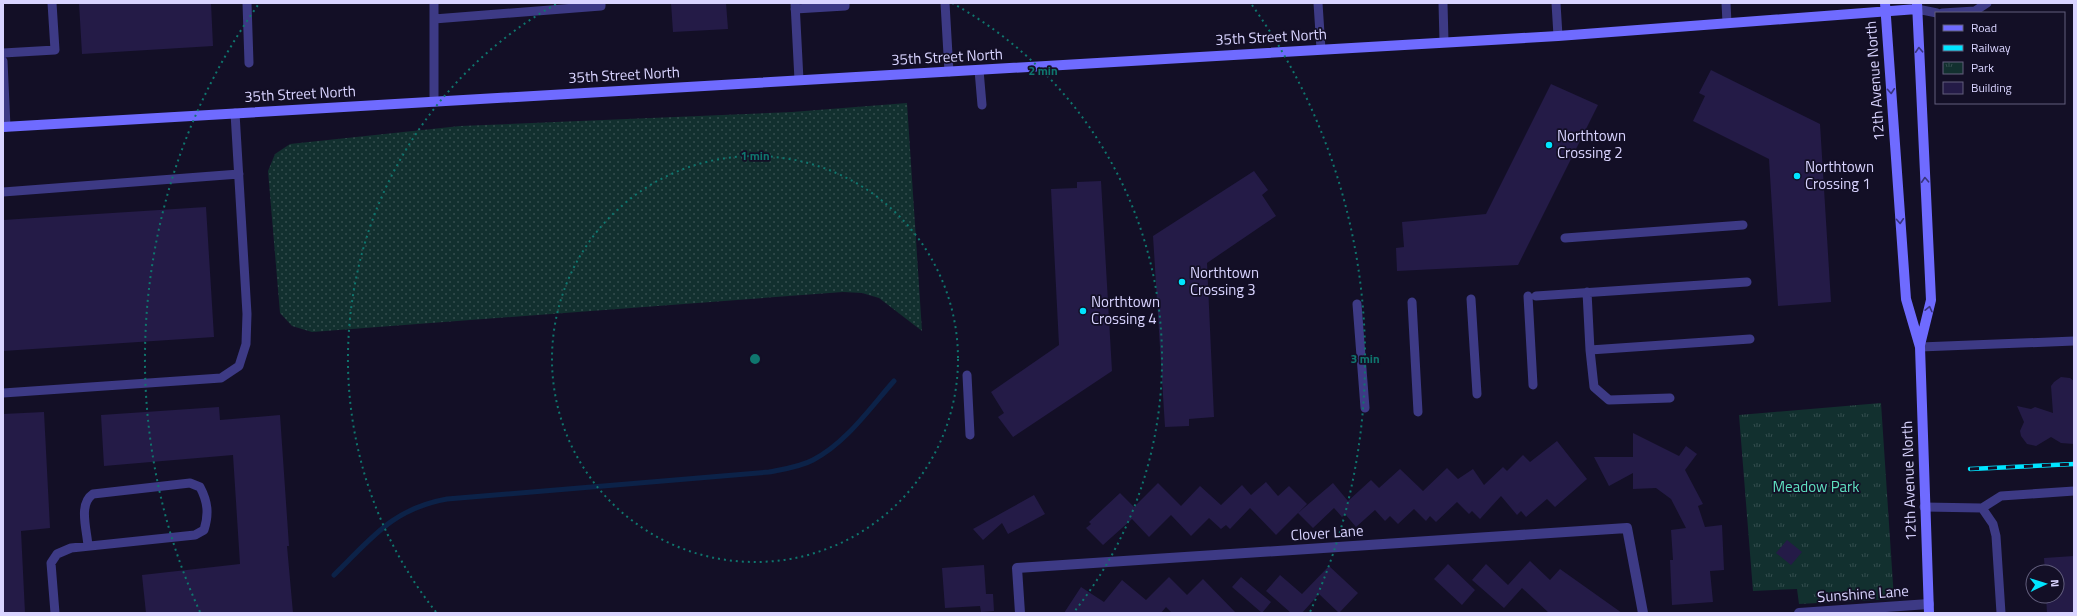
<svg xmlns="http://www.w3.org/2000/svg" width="2077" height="616" font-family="'Titillium Web',sans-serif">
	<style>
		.grass { fill: url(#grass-dots) }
		.park { fill: url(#park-tufts) }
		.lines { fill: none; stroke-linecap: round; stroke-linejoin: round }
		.stream { stroke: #0c2248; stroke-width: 5 }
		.building { fill: #241b47 }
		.lane { stroke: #3d3a85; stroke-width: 9 }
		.street { stroke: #3d3a85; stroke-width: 10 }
		.secondary { stroke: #6f6bff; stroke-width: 10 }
		.rail-casing { stroke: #00e5ff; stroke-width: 4.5 }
		.rail { stroke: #130f26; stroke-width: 3; stroke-dasharray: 9; stroke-linecap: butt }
		.oneway { stroke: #38347d }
		.ring { fill: none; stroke: #0f766e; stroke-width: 2; stroke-dasharray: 2 4 }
		.poi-dot { fill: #00e5ff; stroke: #130f26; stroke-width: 1.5 }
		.labels { text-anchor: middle; stroke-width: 3.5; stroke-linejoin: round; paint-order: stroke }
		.street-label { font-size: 15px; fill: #d9d4ff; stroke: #130f26 }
		.poi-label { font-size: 15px; fill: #d9d4ff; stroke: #130f26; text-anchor: start }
		.park-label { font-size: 15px; fill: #5fe0c0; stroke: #130f26 }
		.centre { fill: #0f766e; stroke: #130f26; stroke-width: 2 }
		.ring-label { font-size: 12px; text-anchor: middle; font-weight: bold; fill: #0f766e; stroke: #130f26; stroke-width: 3.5; stroke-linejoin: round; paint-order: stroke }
	</style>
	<defs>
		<pattern id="grass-dots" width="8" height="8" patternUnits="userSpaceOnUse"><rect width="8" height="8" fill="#12302f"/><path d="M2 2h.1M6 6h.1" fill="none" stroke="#344d4e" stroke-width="1.8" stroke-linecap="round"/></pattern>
		<pattern id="park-tufts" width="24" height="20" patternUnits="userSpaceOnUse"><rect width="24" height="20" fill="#12302f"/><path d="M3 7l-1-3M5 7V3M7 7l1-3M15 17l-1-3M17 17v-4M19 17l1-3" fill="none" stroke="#344d4e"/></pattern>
	</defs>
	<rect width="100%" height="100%" fill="#130f26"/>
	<!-- grass -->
	<path class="grass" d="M907,103L922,331L879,298L862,293L843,292L312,332L292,326L280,313L268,171L275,154L290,144L460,126L792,112Z"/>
	<!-- park -->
	<path class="park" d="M1881,403L1894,599L1799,604L1797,589L1753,591L1739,415Z"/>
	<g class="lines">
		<!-- stream -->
		<path class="stream" d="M334,575C372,538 392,509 447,499L769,472C784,469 800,467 813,460C846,443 870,408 894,381"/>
	</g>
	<!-- building -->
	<path class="building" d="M79,3H211L213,46L82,54Z
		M671,3H726L728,29L673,32Z
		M1711,70L1820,124L1831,302L1778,306L1769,159L1693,121L1705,96L1699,93Z
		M1551,84L1598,105L1518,265L1397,271L1396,248L1404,247L1402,222L1486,214Z
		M1254,171L1268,190L1262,195L1276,216L1207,263L1214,417L1189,419V426L1165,427L1153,236Z
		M1101,181L1112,371L1013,437L998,417L1004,413L991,392L1059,345L1051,189L1077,188V182Z
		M206,207L214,337L3,351V220Z
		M2061,377L2070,378L2074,381V444L2061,443L2051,437L2036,446L2027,444L2021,436L2020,431L2024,422L2017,406L2031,409L2035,407L2053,413L2051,386L2054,382Z
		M219,407L220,420L280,415L289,546H287L293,613H146L142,575L240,564L233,455L104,466L101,415Z
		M44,412L50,528L21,531L25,613H3V414Z
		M1633,433L1679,456L1686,446L1697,454L1685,470L1703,504L1698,506L1705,527L1722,525L1724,570L1710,571L1713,602L1672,605L1670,560H1673L1671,530L1686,528L1671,499L1656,488L1633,489V473L1609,486L1594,457H1633Z
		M1557,441L1587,479L1555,507L1547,499L1526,517L1521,511L1517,515L1501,496L1480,519L1472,511L1469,514L1457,502L1436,522L1430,516L1426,521L1414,509L1398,524L1390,516L1385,521L1375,510L1356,527L1345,514L1342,517L1334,508L1313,528L1298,513L1333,483L1348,501L1371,480L1379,488L1400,469L1423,491L1447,468L1458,479L1473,469L1484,485L1503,467L1507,471L1523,455L1530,462Z
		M1266,482L1278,496L1289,486L1307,504L1276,535L1250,508L1230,529L1226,525L1221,529L1209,518L1191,536L1171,515L1149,537L1132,519L1103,545L1086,528L1091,524L1089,522L1120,493L1134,507L1158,483L1181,506L1200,486L1221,505L1242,485L1251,495Z
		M1034,495L1045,514L1008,534L1002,523L983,540L973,529Z
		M1787,540L1802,552L1791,565L1776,553Z
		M2074,556V613H2047L2046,596H2057V572H2045L2044,558Z
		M1530,561L1550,580L1560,569L1622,613H1549L1522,588L1504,608L1472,580L1486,564L1508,585Z
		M1448,564L1475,590L1462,605L1434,579Z
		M984,565L986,594H993L994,611L981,612L980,606L945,608L942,568Z
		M1329,566L1358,593L1339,613L1319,594L1302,613H1291L1266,591L1280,575L1302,594Z
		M1169,577L1187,595L1203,579L1236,613H1172L1166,607L1161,613H1064L1081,587L1104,602L1122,580L1146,600Z
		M1241,577L1271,602L1262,613L1232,587Z"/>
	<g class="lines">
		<!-- lane -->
		<path class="lane" d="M247,3L249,63
			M434,3V102
			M795,3L799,80
			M945,3L949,72
			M1318,3L1321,49
			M1443,3L1444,42
			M1556,3L1558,36
			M1726,3L1727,23
			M795,9L845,6V3
			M1917,9L1937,13
			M1942,13L1975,11L1987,3
			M434,19L601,6V3
			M3,53L55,50L52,3
			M3,61L6,127
			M979,70L982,105
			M3,192L239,174
			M1565,238L1743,225
			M1587,292L1590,350L1750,339
			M1528,296L1533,385
			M1536,296L1747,282
			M1471,299L1477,394
			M1412,302L1418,412
			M1357,304L1365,408
			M1920,347L2074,341
			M1590,350L1594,387L1609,400L1670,398
			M967,375L970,435
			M3,393L221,378L239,366L246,344L247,314L235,113
			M1924,507L1982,508L1993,524L1996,536L2001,613
			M1982,508L2001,496L2074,491
			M55,613L51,563L57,554L71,548L195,535L204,530C209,514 208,502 200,487L190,483L93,494C78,504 87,530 88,546"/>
		<!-- street -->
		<path class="street" d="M1020,613L1017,568L1627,528L1643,613
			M1799,613L1929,604"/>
		<!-- secondary -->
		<path class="secondary" d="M1885,3L1906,299L1920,347L1929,613
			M1917,3L1931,300L1920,345
			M3,127L1558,36L1917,9"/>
		<!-- rail casing -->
		<g class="rail-casing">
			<path id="rail" d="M1970,469L2074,464"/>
		</g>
		<!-- rail -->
		<use href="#rail" class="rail"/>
	</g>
	<!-- one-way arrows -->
	<defs><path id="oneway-chevron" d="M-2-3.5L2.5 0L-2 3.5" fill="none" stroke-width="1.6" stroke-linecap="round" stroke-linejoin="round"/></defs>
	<g class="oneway">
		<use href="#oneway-chevron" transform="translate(1919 50) rotate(-93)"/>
		<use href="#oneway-chevron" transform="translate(1891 91) rotate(86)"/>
		<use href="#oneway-chevron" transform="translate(1925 180) rotate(-93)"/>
		<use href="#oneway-chevron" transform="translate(1900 221) rotate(86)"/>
		<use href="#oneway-chevron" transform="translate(1929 309) rotate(-77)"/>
	</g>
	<!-- distance rings -->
	<g class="ring">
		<circle cx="755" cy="359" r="203"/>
		<path d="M436 612A407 407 0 0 1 558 3M952 3A407 407 0 0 1 1074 612"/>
		<path d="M200 612A610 610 0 0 1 258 5M1252 5A610 610 0 0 1 1310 612"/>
	</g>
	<!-- markers -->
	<g class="poi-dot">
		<circle cx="1549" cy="145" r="4"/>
		<circle cx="1797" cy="176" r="4"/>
		<circle cx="1182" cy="282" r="4"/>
		<circle cx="1083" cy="311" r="4"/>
	</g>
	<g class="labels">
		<!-- street labels -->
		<g class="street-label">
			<text transform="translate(1271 37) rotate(-3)" y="5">35th Street North</text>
			<text transform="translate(947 57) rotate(-3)" y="5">35th Street North</text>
			<text transform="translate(624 75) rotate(-3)" y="5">35th Street North</text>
			<text transform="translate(1875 81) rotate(-94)" y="5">12th Avenue North</text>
			<text transform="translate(300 94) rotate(-3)" y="5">35th Street North</text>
			<text transform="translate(1909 481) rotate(-92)" y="5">12th Avenue North</text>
			<text transform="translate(1327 533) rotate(-4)" y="5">Clover Lane</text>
			<text transform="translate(1863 594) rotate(-4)" y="5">Sunshine Lane</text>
		</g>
		<!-- poi labels -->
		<g class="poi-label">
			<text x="1557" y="141">Northtown<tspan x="1557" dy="17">Crossing 2</tspan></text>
			<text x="1805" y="172">Northtown<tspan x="1805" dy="17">Crossing 1</tspan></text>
			<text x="1190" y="278">Northtown<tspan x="1190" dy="17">Crossing 3</tspan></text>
			<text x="1091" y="307">Northtown<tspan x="1091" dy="17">Crossing 4</tspan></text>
		</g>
		<!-- park labels -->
		<g class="park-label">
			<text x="1816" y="492">Meadow Park</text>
		</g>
	</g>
	<circle cx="755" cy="359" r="6" class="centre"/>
	<g class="ring-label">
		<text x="1043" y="75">2 min</text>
		<text x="755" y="160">1 min</text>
		<text x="1365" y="363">3 min</text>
	</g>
	<!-- border -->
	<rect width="2077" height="616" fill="none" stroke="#d9d4ff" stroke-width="8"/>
	<!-- legend -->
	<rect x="1935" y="12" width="130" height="92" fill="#130f26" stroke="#625e7d"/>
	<rect x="1943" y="25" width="20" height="6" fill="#6f6bff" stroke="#625e7d"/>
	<text x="1971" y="32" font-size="12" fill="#d9d4ff">Road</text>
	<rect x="1943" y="45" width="20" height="6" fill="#00e5ff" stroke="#625e7d"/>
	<text x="1971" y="52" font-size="12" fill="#d9d4ff">Railway</text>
	<rect x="1943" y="62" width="20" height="12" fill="url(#park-tufts)" stroke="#625e7d"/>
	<text x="1971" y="72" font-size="12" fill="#d9d4ff">Park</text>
	<rect x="1943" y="82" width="20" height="12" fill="#241b47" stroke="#625e7d"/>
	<text x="1971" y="92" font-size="12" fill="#d9d4ff">Building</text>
	<!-- north arrow -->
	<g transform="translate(2045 584) rotate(86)"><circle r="19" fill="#130f26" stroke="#625e7d"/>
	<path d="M0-3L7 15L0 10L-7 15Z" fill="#00e5ff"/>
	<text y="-6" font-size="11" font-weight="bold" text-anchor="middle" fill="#d9d4ff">N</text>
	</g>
</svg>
